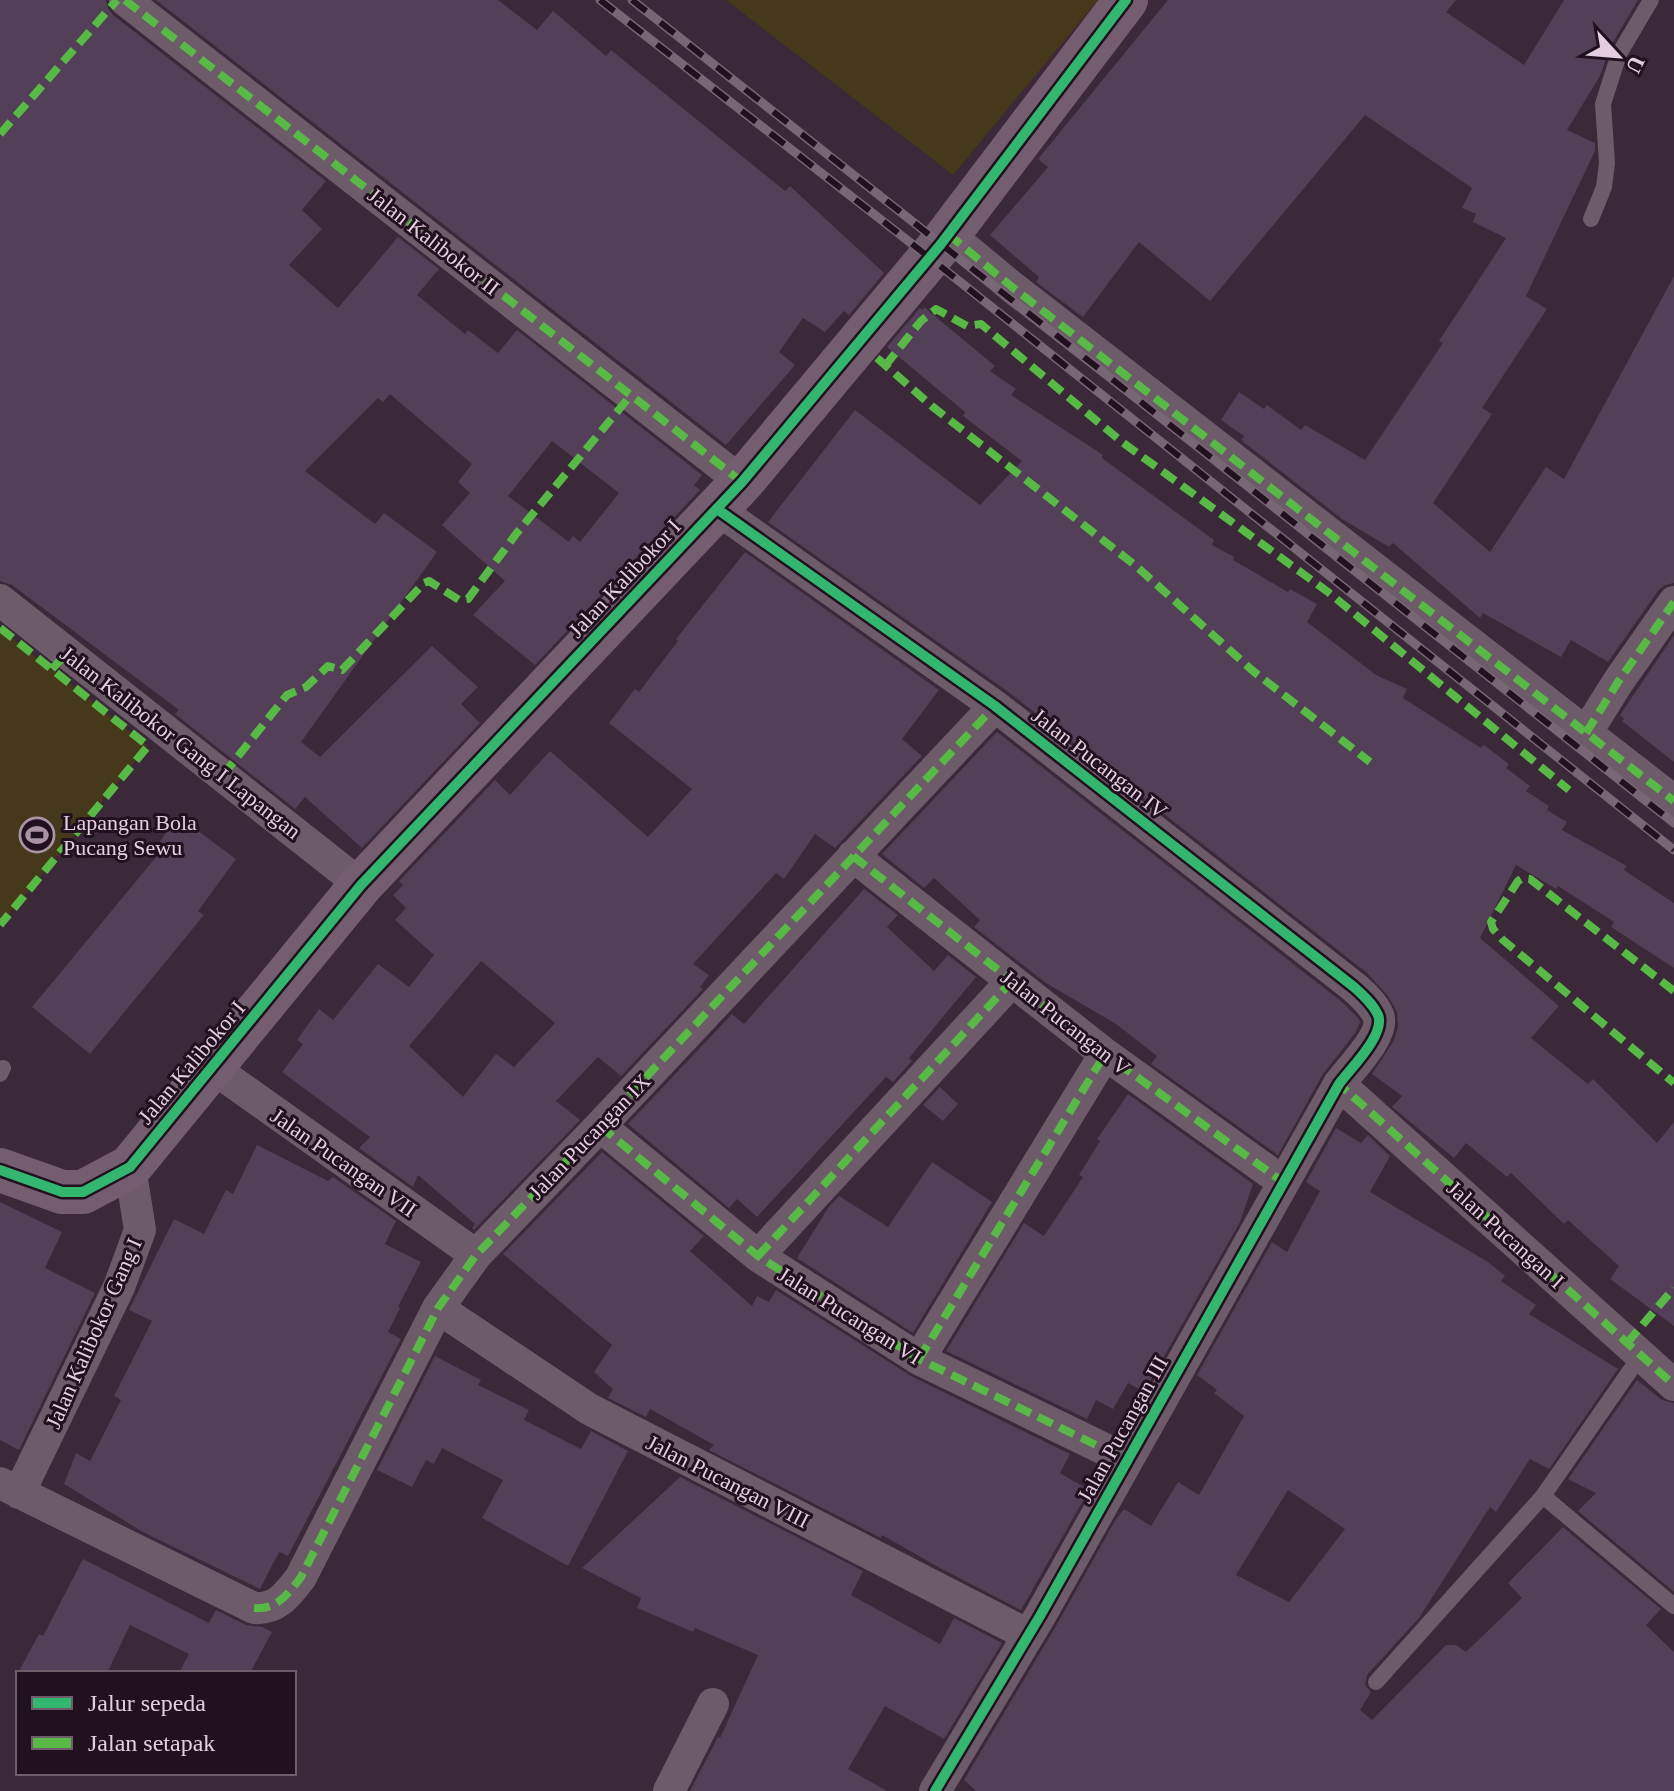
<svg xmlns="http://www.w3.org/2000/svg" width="1674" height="1791" font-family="'Times New Roman',serif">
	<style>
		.green { fill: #45381b }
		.building { fill: #533f57; fill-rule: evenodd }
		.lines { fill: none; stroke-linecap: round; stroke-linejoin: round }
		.lane { stroke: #6d5b6a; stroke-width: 16 }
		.street { stroke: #6d5b6a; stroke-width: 32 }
		.secondary { stroke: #735d6f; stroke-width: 44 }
		.rail-casing { stroke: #776774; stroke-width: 9 }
		.rail { stroke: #21111e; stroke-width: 6; stroke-dasharray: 18; stroke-linecap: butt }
		.quiet { stroke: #58b947; stroke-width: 8; stroke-dasharray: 16 8; stroke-linecap: butt }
		.cycleway-casing { stroke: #21111e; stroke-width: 15 }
		.cycleway { stroke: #33b770; stroke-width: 10 }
		.labels { text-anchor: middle; stroke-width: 6; stroke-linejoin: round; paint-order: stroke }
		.street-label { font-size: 22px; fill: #e4cddf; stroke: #21111e }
		.poi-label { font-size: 22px; fill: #e4cddf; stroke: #21111e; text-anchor: start }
	</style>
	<rect width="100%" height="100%" fill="#3b2838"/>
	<!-- green -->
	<path class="green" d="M726,0H1098L953,175Z
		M0,628L148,746L0,925Z"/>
	<!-- building -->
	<path class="building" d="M0,0H106L108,8L113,15L326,181L302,210L322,229L289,265L338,308L398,237L439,269L417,295L465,334L468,330L498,353L517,330L702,475L694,485L700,490L535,665L473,615L505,581L442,525L470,493L458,482L472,464L390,394L383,402L378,398L305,471L375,524L384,513L437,552L301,742L320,757L432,646L478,687L461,704L480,723L362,848L305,797L295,809L175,714L179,710L12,585L0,581ZM552,441L619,493L580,542L573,536L569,542L508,496Z
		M156,0H498L537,30L553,11L606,56L611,50L785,191L790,186L884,273L849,315L844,311L825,332L803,318L779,352L795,365L726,445Z
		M1168,0H1456L1446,12L1524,65L1564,0H1638L1609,49L1600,76L1567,130L1595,143V151L1526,296L1547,309L1482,408L1492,414L1433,503L1490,552L1546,467L1564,479L1674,276V583L1665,585L1658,591L1608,662L1571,640L1561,657L1483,613L1480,618L1393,543L1389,547L1342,519L1241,440L1244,436L1221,420L1239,392L1264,409L1267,405L1301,430L1305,425L1365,460L1443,343L1439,341L1506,238L1473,222L1476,214L1462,208L1472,188L1365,115L1210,301L1139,242L1083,317L1036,282L1039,277L990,235L1048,167L1038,159Z
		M924,307L995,366L990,371L1016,389L1011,395L1103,455L1102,458L1214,540L1212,545L1234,557L1233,560L1288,592L1290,589L1317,604L1307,622L1376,675L1407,689L1403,698L1481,748L1484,745L1509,764L1506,768L1530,786L1526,791L1549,806L1547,810L1567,822L1562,830L1627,866L1624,870L1674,903V968L1611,927L1614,922L1558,886L1556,889L1516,865L1480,938L1559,1006L1531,1038L1588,1084L1593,1079L1657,1143L1674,1122V1326L1610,1279L1619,1266L1568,1220L1564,1224L1511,1173L1507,1177L1466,1143L1454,1158L1392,1107L1402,1096L1372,1074L1394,1040L1398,1027L1397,1012L1388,996L1367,973L1007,691L768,522L855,410L980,505L1022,461L963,416L965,412L887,347L920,308L923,310Z
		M745,552L939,690L902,739L922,756L835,848L815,834L784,879L776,873L693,964L709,975L700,987L703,989L621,1076L598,1057L556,1101L580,1120L474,1230L472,1228L475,1224L418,1175L413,1187L359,1148L370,1137L282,1072L303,1044L297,1040L319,1009L333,1020L378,964L409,987L434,955L395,920L406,908L393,895L403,885L399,881L495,780L510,795L550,751L648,837L692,789L609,723L635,689L639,692L678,641L676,639ZM481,961L555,1023L514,1067L496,1054L463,1097L409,1046Z
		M1674,635V762L1622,721L1624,719L1620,715Z
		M997,732L1342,1002L1358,1018L1360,1022L1356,1032L1323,1074L1278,1155L1151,1064L1157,1056L1116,1024L1046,983L974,927L980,920L934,878L924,888L882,854Z
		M178,816L236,859L198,911L204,915L90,1054L32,1007L161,851L156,847Z
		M864,889L898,915L887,927L934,971L948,955L976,977L909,1058L912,1061L893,1082L886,1077L757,1217L737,1199L729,1208L628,1124L732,1014L744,1024Z
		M940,1087L958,1104L943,1121L923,1105Z
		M1128,1094L1253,1184L1240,1222L1144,1392L1128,1383L1113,1409L1096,1400L1087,1419L946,1351L1024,1223L1044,1236L1083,1177L1079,1175L1100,1141L1097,1139Z
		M1336,1128L1361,1143L1368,1135L1390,1156L1370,1192L1488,1262L1505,1276L1501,1281L1536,1305L1529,1314L1618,1369L1549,1469L1530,1459L1496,1512L1490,1507L1419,1618L1367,1675L1365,1685L1371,1692L1360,1710L1372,1720L1446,1645H1456L1466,1652L1522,1598L1508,1583L1563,1527L1661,1609L1646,1625L1674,1652V1791H976L964,1780L1056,1626L1116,1519L1124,1509L1151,1526L1178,1482L1199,1495L1244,1416L1214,1393L1217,1390L1197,1375L1272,1242L1287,1252L1320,1191L1306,1182ZM1288,1490L1345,1529L1289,1602L1236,1575Z
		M257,1145L328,1181L333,1177L396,1221L385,1244L421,1262L398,1307L400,1308L388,1332L401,1339L288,1556L279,1552L260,1589L143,1532L64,1484L76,1453L90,1461L121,1400L114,1396L152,1321L129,1310L174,1219L204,1234L226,1190L233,1194Z
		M602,1152L704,1236L690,1251L752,1306L757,1296L769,1302L776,1290L911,1376L1070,1454L1060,1473L1089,1490L1021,1610L940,1568L882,1535L881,1538L709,1450L714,1445L650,1409L646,1417L608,1398L613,1389L594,1372L612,1345L503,1254Z
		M932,1162L992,1202L913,1333L797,1258L828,1208L839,1196L888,1227Z
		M0,1202L62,1232L45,1268L95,1293L19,1450L0,1440Z
		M435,1356L481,1380L478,1385L529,1410L524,1420L581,1449L591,1431L628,1451L568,1566L482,1518L503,1480L442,1448L434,1464L426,1460L412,1487L377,1470Z
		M1637,1380L1662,1400L1674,1403V1592L1578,1511L1596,1493L1568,1479Z
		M680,1477L863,1571L851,1595L940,1644L954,1618L1002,1643L944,1739L885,1706L848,1769L887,1791H690L718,1737L720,1738L758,1655L695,1628L693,1632L637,1608L641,1598L582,1568Z
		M83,1559L209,1623L216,1610L246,1625L262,1627L272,1632L250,1673H179L189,1654L130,1625L107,1673H18L39,1634L43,1636Z"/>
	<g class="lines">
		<!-- lane -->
		<path class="lane" d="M1591,219L1604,187L1607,163L1603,104L1619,54L1651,0
			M0,1074L3,1068
			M1543,1496L1674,1606
			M1376,1682L1543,1496L1641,1355"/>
		<!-- street -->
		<path class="street" d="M125,0L742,482
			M948,234L1012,287L1674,801
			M717,509L995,706L1354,987C1363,995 1373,1004 1378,1015C1386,1034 1350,1069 1339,1084L1040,1616L935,1791
			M0,600L361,885
			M1586,733L1618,682L1674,602
			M853,856L1105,1054L1283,1182
			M213,1068L476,1255
			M1339,1084L1674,1385
			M600,1126L758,1256L919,1359L1127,1460
			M758,1256L1012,981
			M438,1308L589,1409L1028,1635
			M919,1359L1105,1054
			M0,1483L254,1608C277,1610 288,1594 301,1577L438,1308L476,1255L600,1126L995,706
			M19,1493L119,1287L140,1230L130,1167
			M669,1791L713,1704"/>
		<!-- secondary -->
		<path class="secondary" d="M0,1170L62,1192H83L130,1167L361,885L742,482L941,244L1126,0"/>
		<!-- rail casing -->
		<g class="rail-casing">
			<path id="rail" d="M600,0L930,258L1674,850
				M632,0L1674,823"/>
		</g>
		<!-- rail -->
		<use href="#rail" class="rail"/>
		<!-- quiet -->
		<path class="quiet" d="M125,0L742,482
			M0,134L117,0
			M948,234L1012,287L1674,801
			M877,358L933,407L1136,566L1253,671L1370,762
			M885,366L921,321L936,309L967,326L981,324L1122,442L1328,592L1569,790
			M0,628L148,746L0,925
			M52,669L67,653
			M1586,733L1618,682L1674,602
			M223,775L287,695L306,687L328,666L342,670L424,583L429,581L459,600L468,599L516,534L631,395
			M853,856L1105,1054L1283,1182
			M1674,991L1530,879L1523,878L1518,881L1491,922L1493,929L1503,940L1674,1083
			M1342,1080L1339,1084L1674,1385
			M600,1126L758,1256L919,1359L1127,1460
			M758,1256L1012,981
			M1627,1343L1674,1288
			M919,1359L1105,1054
			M254,1608C277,1610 288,1594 301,1577L438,1308L476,1255L600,1126L995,706L1000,710"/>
		<!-- cycleway casing -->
		<g class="cycleway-casing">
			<path id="cycleway" d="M717,509L995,706L1354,987C1363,995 1373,1004 1378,1015C1386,1034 1350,1069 1339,1084L1040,1616L935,1791
				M0,1170L62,1192H83L130,1167L361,885L742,482L941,244L1126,0"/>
		</g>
		<!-- cycleway -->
		<use href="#cycleway" class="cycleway"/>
	</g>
	<!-- icons -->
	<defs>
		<g id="stadium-ring" transform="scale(1.8)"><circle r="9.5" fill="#21111e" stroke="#a993a5" stroke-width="1.5"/><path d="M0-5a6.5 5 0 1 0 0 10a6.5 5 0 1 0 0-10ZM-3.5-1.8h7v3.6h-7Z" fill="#a993a5"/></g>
	</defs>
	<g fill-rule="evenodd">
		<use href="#stadium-ring" x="37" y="835"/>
	</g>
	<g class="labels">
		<!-- street labels -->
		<g class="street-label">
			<text transform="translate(434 241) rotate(38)" y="8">Jalan Kalibokor II</text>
			<text transform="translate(624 578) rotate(-47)" y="8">Jalan Kalibokor I</text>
			<text transform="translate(181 742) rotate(38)" y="8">Jalan Kalibokor Gang I Lapangan</text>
			<text transform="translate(1100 763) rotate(38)" y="8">Jalan Pucangan IV</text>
			<text transform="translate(1066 1022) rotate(38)" y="8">Jalan Pucangan V</text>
			<text transform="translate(191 1062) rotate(-50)" y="8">Jalan Kalibokor I</text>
			<text transform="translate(589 1136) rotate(-46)" y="8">Jalan Pucangan IX</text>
			<text transform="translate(344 1162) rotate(35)" y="8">Jalan Pucangan VII</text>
			<text transform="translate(1506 1234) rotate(42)" y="8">Jalan Pucangan I</text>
			<text transform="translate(850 1315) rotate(32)" y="8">Jalan Pucangan VI</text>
			<text transform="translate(93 1333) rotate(-66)" y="8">Jalan Kalibokor Gang I</text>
			<text transform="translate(1122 1429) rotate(-61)" y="8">Jalan Pucangan III</text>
			<text transform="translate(728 1481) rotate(27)" y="8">Jalan Pucangan VIII</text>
		</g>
		<!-- poi labels -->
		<g class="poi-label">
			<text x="63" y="830">Lapangan Bola<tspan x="63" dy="25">Pucang Sewu</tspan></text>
		</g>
	</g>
	<!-- legend -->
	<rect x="16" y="1671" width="280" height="104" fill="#21111e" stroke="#6f5c6b" stroke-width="2"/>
	<rect x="32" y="1697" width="40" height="12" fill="#33b770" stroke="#6f5c6b" stroke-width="2"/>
	<text x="88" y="1711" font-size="24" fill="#e4cddf">Jalur sepeda</text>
	<rect x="32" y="1737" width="40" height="12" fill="#58b947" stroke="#6f5c6b" stroke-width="2"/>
	<text x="88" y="1751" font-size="24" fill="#e4cddf">Jalan setapak</text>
	<!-- north arrow -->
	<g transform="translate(1618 56) rotate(116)" stroke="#21111e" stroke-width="6" paint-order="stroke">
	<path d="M0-6L14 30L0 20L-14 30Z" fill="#e4cddf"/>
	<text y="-12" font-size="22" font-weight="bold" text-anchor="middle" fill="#e4cddf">U</text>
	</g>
</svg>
